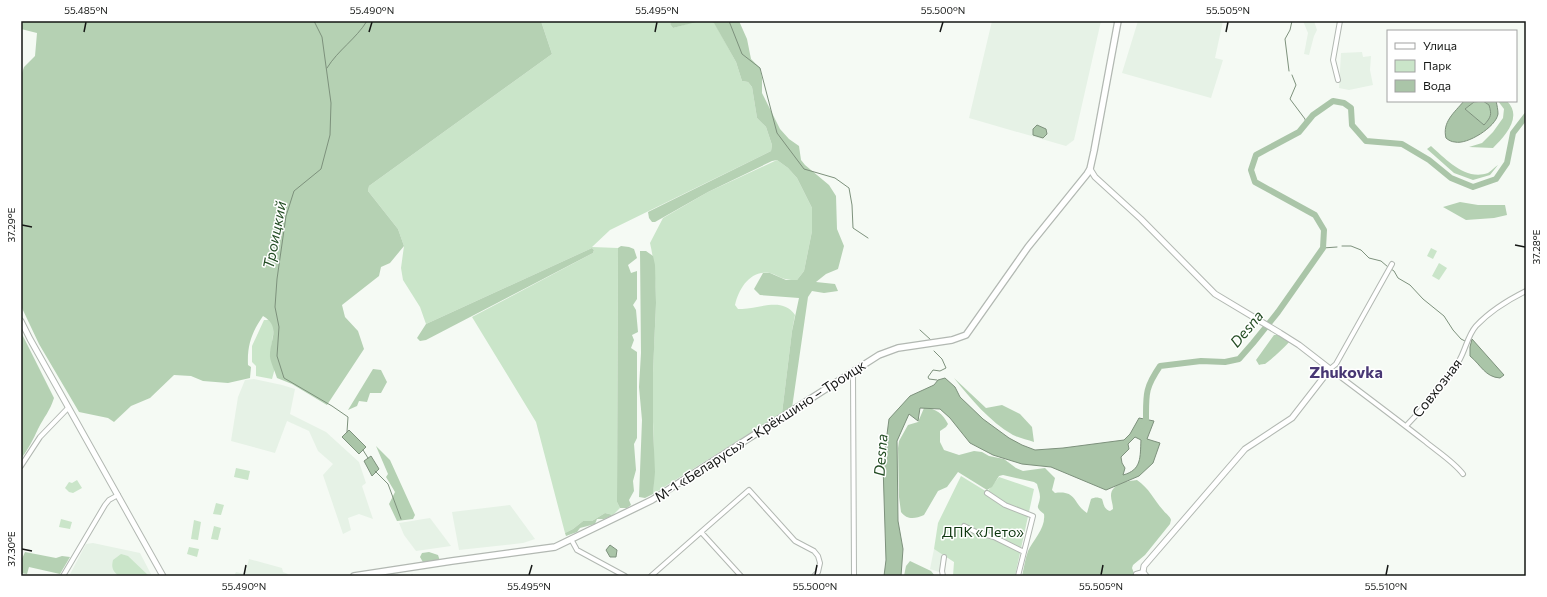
<svg xmlns="http://www.w3.org/2000/svg" width="1547" height="597" font-family="Commissioner,sans-serif">
	<style>
		.built { fill: #e6f2e6 }
		.green { fill: #cae5c9 }
		.forest { fill: #b5d1b3 }
		.water { fill: #aac5a8; stroke: #7d917c; fill-rule: evenodd }
		.lines { fill: none; stroke-linecap: round; stroke-linejoin: round }
		.stream { stroke: #7d917c; stroke-width: 1 }
		.river { stroke: #aac5a8; stroke-width: 6 }
		.minor-casing { stroke: #b2b8b2; stroke-width: 6 }
		.tertiary-casing { stroke: #b2b8b2; stroke-width: 7 }
		.secondary-casing { stroke: #b2b8b2; stroke-width: 8 }
		.minor { stroke: #fff; stroke-width: 4 }
		.tertiary { stroke: #fff; stroke-width: 5 }
		.secondary { stroke: #fff; stroke-width: 5.5 }
		.ticks { fill: none; stroke: #151715; stroke-width: 1.5 }
		.labels { text-anchor: middle; stroke-width: 3; stroke-linejoin: round; paint-order: stroke }
		.street-label { font-size: 14px; fill: #151715; stroke: #fff }
		.park-label { font-size: 14px; fill: #0d360e; stroke: #fff }
		.water-label { font-size: 15px; font-style: italic; fill: #244d24; stroke: #fff }
		.quarter-label { font-size: 16px; font-weight: bold; fill: #483774; stroke: #fff }
		.neatline { fill: none; stroke: #151715; stroke-width: 1.5 }
		.ticks-label { font-size: 10px; text-anchor: middle; fill: #151715 }
	</style>
	<rect width="100%" height="100%" fill="#f5faf4"/>
	<!-- built -->
	<path class="built" d="M992,21H1101L1074,140L1066,146L969,118Z
		M1138,21H1223L1215,58L1223,60L1211,98L1122,73Z
		M1303,21H1314L1317,30L1314,36L1309,55L1304,54L1308,33Z
		M1362,52L1363,57L1371,56L1370,70L1373,85L1349,90L1339,88L1341,53Z
		M254,379L282,385L295,389L290,414L326,432L359,462L366,483L362,486L373,519L359,514L348,518L351,530L343,534L323,475L333,464L318,451L309,431L287,421L275,453L231,441L238,397L245,380Z
		M510,505L535,539L523,543L459,550L452,512Z
		M430,518L451,546L416,551L404,535L399,523Z
		M93,543L140,553L152,576H69L86,544Z
		M934,549L942,553L939,572L930,569Z
		M249,559L282,568L283,572L288,574L287,576H234L236,572L245,574Z"/>
	<!-- green -->
	<path class="green" d="M541,21H672L670,24L673,28C685,25 701,17 714,22L736,62L742,81L748,82L752,87L757,118L766,127L772,145L771,151L610,230L592,247L618,248L617,502L620,508L613,515L605,513L592,521H583L573,529L565,533L536,422L472,317L593,253L594,250L592,248L426,324L420,307L403,280L401,268L404,246L398,229L368,191L369,186L552,54Z
		M777,160L788,168L797,178L812,208V231L804,271L797,280C793,280 789,280 785,279C780,278 775,274 770,273C750,270 739,288 735,305L738,309H742C761,308 783,297 795,315L792,331L782,413L653,494C656,454 651,413 653,373C654,329 660,286 650,243L663,218L708,192Z
		M1431,248L1437,251L1433,259L1427,256Z
		M1439,263L1447,268L1439,280L1432,276Z
		M264,320H271L274,328L270,356L275,368L272,379L256,376V366L252,362V346Z
		M236,468L250,471L248,480L234,477Z
		M961,476L987,492L999,477L1034,489L1015,576H953L954,562L934,549L938,523Z
		M77,480L82,488L73,493L69,492L65,488L69,482L72,483Z
		M216,503L224,505L221,515L213,514Z
		M61,519L72,522L70,529L59,527Z
		M194,520L201,522L198,540L191,539Z
		M214,526L221,528L218,540L211,539Z
		M189,547L199,549L197,557L187,554Z
		M121,554L128,556L149,576H119C113,571 111,568 113,560Z"/>
	<!-- forest -->
	<path class="forest" d="M23,21H541L552,54L369,186L368,191L398,229L404,246L390,263L381,267L379,276L342,305L345,317L358,331L364,349L327,405L292,384L277,378C275,372 270,360 270,357C269,341 282,327 263,316C252,332 247,345 248,365L251,367L250,378L228,383L203,381L191,376L174,375L150,398L131,406L114,422L108,418L79,412L39,344L21,306V76L24,67L35,56L37,33L21,29Z
		M672,21H700L673,28L670,24Z
		M710,21H739L747,39L751,59L760,68L762,78V93L780,129L789,139L799,146L801,160L805,165L829,185L836,196L837,229L844,246L838,269L826,274L816,282L835,284L838,291L824,293L812,291L808,297L792,408L790,410L782,413L792,331L799,298L760,295L754,289L763,273H770L786,280H797L804,271L812,231V208L797,178L788,168L777,160L772,161L708,192L655,222H652L649,218L648,212L771,151L772,145L766,127L757,118L752,87L748,82L742,81L736,62L714,23Z
		M1483,101L1489,105C1492,115 1491,117 1484,125L1465,109L1474,102Z
		M1498,101H1507C1523,117 1505,136 1493,148L1469,147L1482,143L1493,132L1503,118L1504,109Z
		M1431,146C1446,159 1465,181 1488,173C1491,171 1495,167 1498,165L1490,175L1473,180L1454,173L1427,149Z
		M1460,202L1478,205H1505L1507,215L1494,218L1466,220L1443,207Z
		M621,246L629,247L634,249L637,258L628,265L631,273L637,271V299L633,305L636,310L638,332L632,335L634,340L631,348L637,352V438L634,444L636,470L633,481L634,491L629,500L631,505L627,508H620L617,502L618,248Z
		M592,248L594,250L593,253L426,340L420,341L417,338L426,324Z
		M640,251H646L653,256L655,265L656,303L653,372V427L655,472L653,494L645,498L639,497L642,420L639,387L641,353Z
		M21,332L54,398C50,411 44,417 38,429C33,440 28,449 21,459Z
		M1274,335H1278L1289,342C1287,345 1270,361 1265,364C1264,364 1261,364 1259,365L1256,360Z
		M373,369L381,370L387,382L381,393H370L367,402L359,401L357,406L348,410Z
		M954,378L986,408L1002,405L1020,414L1032,427L1034,442C1027,440 1019,438 1013,435C989,421 971,399 954,378Z
		M924,408C936,408 943,414 948,424L946,427L940,431V442L944,450L959,455L974,451L982,452L989,456L1004,459L1016,468L1023,471L1045,468L1055,478L1052,490L1055,493C1077,490 1073,504 1087,513L1091,499C1095,497 1098,497 1102,499C1104,505 1104,509 1110,511L1113,509C1113,504 1111,500 1111,496C1111,483 1128,481 1137,480C1149,488 1154,500 1163,510C1166,514 1170,516 1171,520L1170,524L1145,555L1133,565L1132,568L1135,576H1022C1024,568 1025,559 1028,551C1033,540 1046,528 1044,514C1034,506 1039,508 1040,497C1040,493 1038,488 1037,484L1034,482L1003,475L999,476L992,487L987,490L958,472L947,487L938,491L924,515C915,519 907,520 901,512L899,497L898,448L899,441L908,425L918,422Z
		M376,446L390,460L415,515L413,519L397,521L389,504L395,492L386,477L388,474Z
		M605,513L613,515L604,519H597L595,524L580,528L577,532L566,536L565,533L573,529L583,521H592Z
		M25,552L56,558L62,556L70,557L60,574L29,567L27,574L21,573V561Z
		M429,552L438,555L440,561L424,564L420,557L422,553Z
		M910,561L931,571L935,576H904L906,566Z"/>
	<!-- water -->
	<path class="water" d="M1464,101H1496C1497,105 1498,110 1498,114C1496,127 1467,145 1455,142C1452,142 1448,140 1446,138C1442,122 1454,113 1464,101ZM1483,101L1489,105C1492,115 1491,117 1484,125L1465,109L1474,102Z
		M1037,125L1046,129L1047,134L1043,138L1033,135V129Z
		M1472,339L1504,375L1500,378C1485,377 1481,365 1470,356V347Z
		M945,378L955,387L960,397L983,419L1009,438L1022,445L1035,450L1063,448L1124,440L1130,434L1139,418L1154,421L1147,439L1160,443L1153,463L1139,476L1106,490L1051,467L1022,464L993,455L970,443L950,418L940,409L920,408L918,421L909,414L897,441L898,521L903,549L901,576H884L886,560L883,465L889,419L910,396L934,385L938,380ZM1135,437L1141,440C1140,457 1142,470 1123,475L1125,468L1122,463L1121,457L1129,449L1128,444Z
		M349,430L366,447L359,454L342,437Z
		M371,456L379,469L372,476L364,461Z
		M610,545L617,550L616,557H610L606,550Z"/>
	<g class="lines">
		<!-- stream -->
		<path class="stream" d="M314,21L322,37L331,103L330,135L321,169L294,191L286,216L277,279L275,307L279,327L277,356L284,378L332,406L348,417L347,432
			M729,21L742,54L760,68L777,133L804,169L835,178L849,188L852,205L853,228L868,238
			M327,68C338,50 356,39 367,21
			M1289,71L1285,39L1290,30L1292,21
			M1292,75L1296,85L1290,99L1305,119L1306,124
			M1342,246H1351L1361,250L1369,258L1381,261L1388,267
			M1323,248L1337,247
			M1391,269L1394,271L1398,278L1410,285L1423,299L1444,316L1453,330L1461,339L1467,342
			M920,330L931,340
			M934,351L942,359L946,368L940,371L933,370L928,377L929,379L937,380
			M363,450L368,458
			M375,471L388,484L401,519
			M412,575V576"/>
		<!-- river -->
		<path class="river" d="M1141,426L1146,420C1146,394 1145,388 1160,366L1201,361L1225,362L1239,359L1253,343L1278,312L1323,248L1324,230L1315,215L1255,182L1251,170L1256,155L1299,132L1313,115L1333,101L1344,103L1351,108L1352,125L1366,141L1402,144L1429,160L1451,178L1473,187L1496,179L1507,163L1513,133L1526,116"/>
		<!-- minor casing -->
		<g class="minor-casing">
			<path id="minor" d="M1338,80L1333,60L1340,21
				M1392,264L1336,364L1330,369C1362,393 1394,417 1426,442C1438,452 1454,462 1463,474
				M853,372L854,576
				M1406,426C1425,406 1446,384 1460,359C1466,348 1468,335 1476,326C1490,311 1508,300 1526,291
				M21,466L40,437L68,408
				M987,493L1005,505L1033,516L1018,576
				M964,526L976,532L994,537L1024,552
				M571,539L577,550L625,576
				M1136,574L1143,572
				M63,576L105,505L109,500L118,495
				M651,576L701,532
				M741,576L701,532L749,490L795,541L814,551L818,556L820,563L818,572L814,576
				M943,576L942,571L944,557"/>
		</g>
		<!-- tertiary casing -->
		<g class="tertiary-casing">
			<path id="tertiary" d="M1090,169L1095,177L1141,219L1215,294L1280,333L1299,345L1330,369L1292,418L1245,449L1144,566L1143,572L1146,576
				M21,321L30,339L163,576"/>
		</g>
		<!-- secondary casing -->
		<g class="secondary-casing">
			<path id="secondary" d="M354,576L452,561L555,547L652,500L879,355L898,348L952,340L966,335L1028,247L1087,174L1090,169L1094,151L1118,21"/>
		</g>
		<!-- minor -->
		<use href="#minor" class="minor"/>
		<!-- tertiary -->
		<use href="#tertiary" class="tertiary"/>
		<!-- secondary -->
		<use href="#secondary" class="secondary"/>
	</g>
	<!-- ticks -->
	<path class="ticks" d="M84,32L86,22M369,32L372,22M655,32L657,22M940,32L943,22M1226,32L1228,22M22,225L32,227M1515,245L1525,247M22,549L32,551M244,575L246,565M529,575L532,565M815,575L817,565M1101,575L1103,565M1386,575L1388,565"/>
	<g class="labels">
		<!-- street labels -->
		<g class="street-label">
			<text transform="translate(1437 388) rotate(-52)" y="5">Совхозная</text>
			<text transform="translate(760 431) rotate(-33)" y="5">М-1 «Беларусь» – Крёкшино – Троицк</text>
		</g>
		<!-- park labels -->
		<g class="park-label">
			<text x="983" y="537">ДПК «Лето»</text>
		</g>
		<!-- water labels -->
		<g class="water-label">
			<text transform="translate(275 235) rotate(-79)" y="5">Троицкий</text>
			<text transform="translate(1247 329) rotate(-50)" y="5">Desna</text>
			<text transform="translate(881 455) rotate(-86)" y="5">Desna</text>
		</g>
		<!-- quarter labels -->
		<g class="quarter-label">
			<text x="1346" y="378">Zhukovka</text>
		</g>
	</g>
	<!-- border -->
	<rect width="1547" height="597" fill="none" stroke="#ffffff" stroke-width="44"/>
	<!-- legend -->
	<rect x="1387" y="30" width="130" height="72" fill="#ffffff" stroke="#a1a2a1"/>
	<rect x="1395" y="43" width="20" height="6" fill="#ffffff" stroke="#a1a2a1"/>
	<text x="1423" y="50" font-size="12" fill="#151715">Улица</text>
	<rect x="1395" y="60" width="20" height="12" fill="#cae5c9" stroke="#a1a2a1"/>
	<text x="1423" y="70" font-size="12" fill="#151715">Парк</text>
	<rect x="1395" y="80" width="20" height="12" fill="#aac5a8" stroke="#a1a2a1"/>
	<text x="1423" y="90" font-size="12" fill="#151715">Вода</text>
	<rect x="22" y="22" width="1503" height="553" class="neatline"/>
	<g class="ticks-label">
		<text x="86" y="14">55.485°N</text>
		<text x="372" y="14">55.490°N</text>
		<text x="657" y="14">55.495°N</text>
		<text x="943" y="14">55.500°N</text>
		<text x="1228" y="14">55.505°N</text>
		<text transform="translate(11 225) rotate(-90)" y="4">37.29°E</text>
		<text transform="translate(1536 247) rotate(-90)" y="4">37.28°E</text>
		<text transform="translate(11 549) rotate(-90)" y="4">37.30°E</text>
		<text x="244" y="590">55.490°N</text>
		<text x="529" y="590">55.495°N</text>
		<text x="815" y="590">55.500°N</text>
		<text x="1101" y="590">55.505°N</text>
		<text x="1386" y="590">55.510°N</text>
	</g>
</svg>
